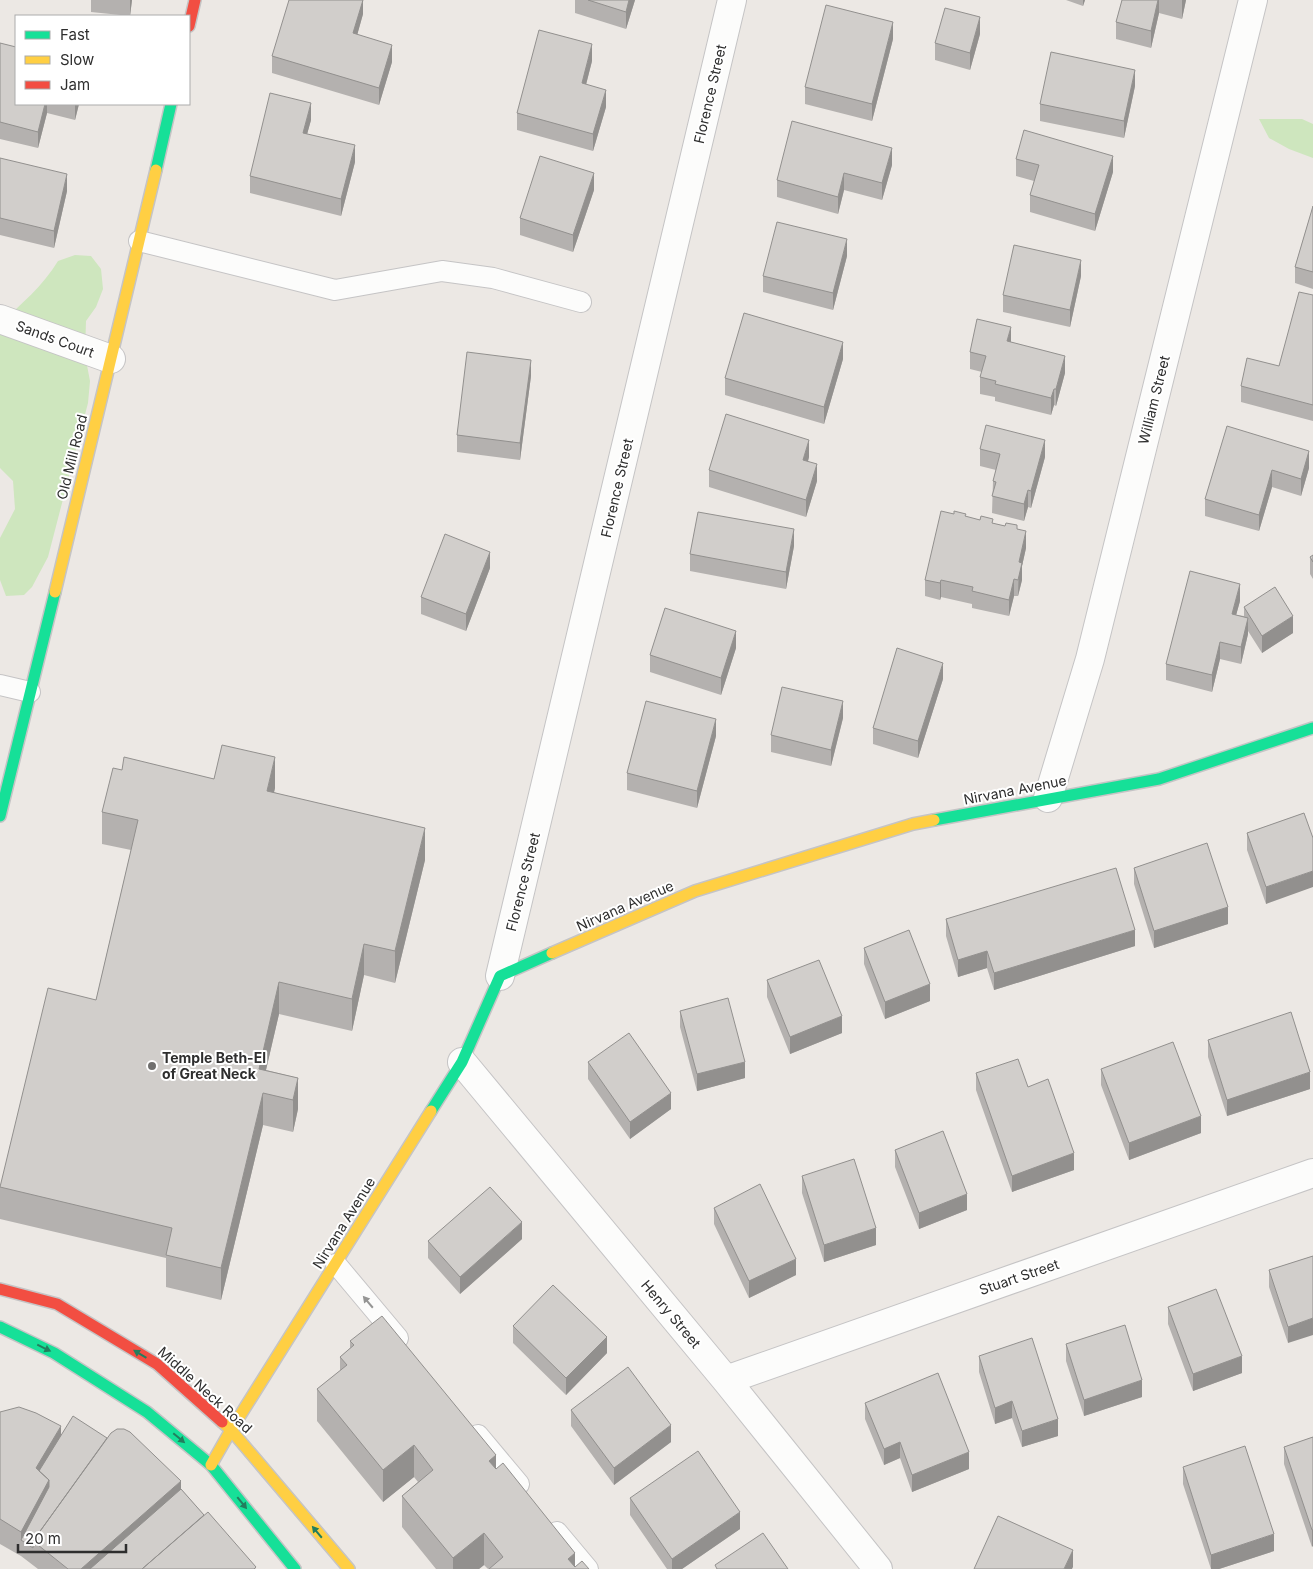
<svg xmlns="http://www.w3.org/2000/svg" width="1313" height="1569" font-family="Inter,sans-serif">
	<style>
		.green { fill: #cee6be }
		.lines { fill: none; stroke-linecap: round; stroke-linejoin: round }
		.lane-casing { stroke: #c5c4c5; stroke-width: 22 }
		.street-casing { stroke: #c5c4c5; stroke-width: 30 }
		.fast-casing { stroke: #c5c4c5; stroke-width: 14 }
		.slow-casing { stroke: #c5c4c5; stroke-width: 14 }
		.jam-casing { stroke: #c5c4c5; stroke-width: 14 }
		.lane { stroke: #fcfcfb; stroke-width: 20 }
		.street { stroke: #fcfcfb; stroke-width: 28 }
		.fast { stroke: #16e098; stroke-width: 11 }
		.slow { stroke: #ffcf43; stroke-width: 11 }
		.jam { stroke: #f24e42; stroke-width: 11 }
		.wall { fill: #b4b1af }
		.shaded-wall { fill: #92908e }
		.building { fill: #d1cecb; stroke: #92908e }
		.oneway { fill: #959594 }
		.oneway2 { fill: #237e5e }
		.poi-dot { fill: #706f6e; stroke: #fff; stroke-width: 2 }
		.labels { text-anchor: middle; stroke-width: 4; stroke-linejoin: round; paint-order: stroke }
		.street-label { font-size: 14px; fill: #2e2e2e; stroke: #fff }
		.poi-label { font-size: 14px; font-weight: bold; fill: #2e2e2e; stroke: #fff; text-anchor: start }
	</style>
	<rect width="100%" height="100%" fill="#ece8e4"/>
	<!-- green -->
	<path class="green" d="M1259,119H1302L1313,124V158L1289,149L1269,138Z
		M75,255L91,256L101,269L103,289L96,307L86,321L85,355L90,381L88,403L48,557L32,587L24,595L6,596L0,580V538L15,509L13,481L0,468V324C21,304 43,286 58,261Z"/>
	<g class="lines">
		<!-- lane casing -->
		<g class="lane-casing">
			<path id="lane" d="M139,241L335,290L442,271L493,278L581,302
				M0,685L30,692
				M336,1264L398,1338
				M478,1435L519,1484
				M557,1532L588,1569"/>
		</g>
		<!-- street casing -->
		<g class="street-casing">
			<path id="street" d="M0,319L111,359
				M1048,798L1090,659L1253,0
				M500,976L732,0
				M462,1062L726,1380L878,1569
				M726,1380L1313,1173"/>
		</g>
		<!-- fast casing -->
		<g class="fast-casing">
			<path id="fast" d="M156,170L171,104
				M0,816L55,592
				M934,820L1159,779L1313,728
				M431,1111L462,1062L500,976L552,953
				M0,1327L54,1353L147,1412L211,1465L295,1569"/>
		</g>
		<!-- slow casing -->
		<g class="slow-casing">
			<path id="slow" d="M55,592L156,170
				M552,953L695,891L913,824L934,820
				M222,1422L231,1430L349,1569
				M211,1465L231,1430L431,1111"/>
		</g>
		<!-- jam casing -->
		<g class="jam-casing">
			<path id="jam" d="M189,26L195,0
				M0,1289L57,1304L157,1364L222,1422"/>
		</g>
		<!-- lane -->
		<use href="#lane" class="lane"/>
		<!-- street -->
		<use href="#street" class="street"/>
		<!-- fast -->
		<use href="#fast" class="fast"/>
		<!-- slow -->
		<use href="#slow" class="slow"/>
		<!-- jam -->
		<use href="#jam" class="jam"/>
	</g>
	<!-- wall -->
	<path class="wall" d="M91,0H132L130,16L91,12Z
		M363,0V14L357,35L392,62L379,105L272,73V56Z
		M575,0H635L626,29L575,13Z
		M1066,0H1085L1083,6Z
		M1122,0H1186L1182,19L1159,13L1151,48L1116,39V22Z
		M980,34L970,70L935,60V43Z
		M893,39L872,121L805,104V87Z
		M0,43L16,104H79L75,120L47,113L38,148L0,139Z
		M592,61L586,85L606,107L593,151L517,130V113Z
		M1135,86L1124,138L1040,121V104Z
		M311,120L307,134L355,162L341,216L250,193V176Z
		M0,158L67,191L54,248L0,235Z
		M1016,159L1113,172L1095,231L1030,212V195L1034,181L1016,176Z
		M892,165L882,200L844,190L838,214L777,197V180Z
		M594,190L573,252L520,235V218Z
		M1313,206V289L1295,283V267Z
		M847,256L833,310L763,292V276Z
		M1081,276L1070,327L1003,312V295Z
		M1313,295V421L1241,402V386L1279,366Z
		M1011,342L1065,373L1056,406L1054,405L1051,415L995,401V397L980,394V377L982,372L970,369V352Z
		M843,359L824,424L725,395V378Z
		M531,376L520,460L457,452V435Z
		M980,449L1045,457L1031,508L1028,507L1024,521L992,513L993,481L996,470L980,466Z
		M1309,451V468L1301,496L1272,487L1259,531L1205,516V499Z
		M809,457L808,462L817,481L806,517L709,487V470Z
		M966,517L1017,529L1026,548L1022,566V580L1018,596H1014L1009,616L972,608V604L941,597L940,600L925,596V580Z
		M794,546L786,589L690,571V554Z
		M1313,555V579L1310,574V557Z
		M490,568L466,631L421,614V597Z
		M1240,601L1236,615L1244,616V607L1293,633L1262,653L1248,631V634L1241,664L1220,659L1212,692L1166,680V664Z
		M736,648L721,695L650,672V655Z
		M943,679L918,758L873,744V728Z
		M843,718L831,766L771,752V735Z
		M716,736L697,808L627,790V773Z
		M122,770L214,779L275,788L274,792L425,860L395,983L364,975L352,1031L279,1014L266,1070L298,1078V1109L293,1132L263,1125L221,1300L166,1287V1258L0,1219V1187L96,1000L131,850L102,844V812Z
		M1304,813L1266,904L1247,850V833Z
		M1134,868L1228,924L1154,948L1134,884Z
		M946,919L1135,946L994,990L987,968L958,977L946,936Z
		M864,948L930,1001L885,1019L864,964Z
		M767,980L842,1033L790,1054L767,997Z
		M680,1011L745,1078L697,1091L680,1027Z
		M1208,1040L1310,1089L1227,1116L1208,1057Z
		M588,1062L671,1109L630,1139L588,1079Z
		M1101,1069L1201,1133L1129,1160L1101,1085Z
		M976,1073L1028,1087L1074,1170L1012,1192L976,1090Z
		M895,1150L967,1210L919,1229L895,1167Z
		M802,1176L876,1245L824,1262L802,1193Z
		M714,1208L796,1275L749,1298L714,1224Z
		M522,1239L460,1294L428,1258V1241Z
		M1313,1256L1288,1343L1269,1287V1270Z
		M1168,1307L1242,1373L1193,1391L1168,1324Z
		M513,1326L607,1353L566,1395L513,1343Z
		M350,1341L496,1455V1469L575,1553V1567L589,1569H488L484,1565L479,1569H436L402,1527V1496L418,1482L414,1477L383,1502L317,1421V1389L340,1371V1357L350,1348Z
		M1066,1344L1142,1397L1084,1416L1066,1361Z
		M979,1356L1058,1436L1022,1447L1012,1418L995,1424L979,1372Z
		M865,1403L969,1469L912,1492L900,1458L884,1465L865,1419Z
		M571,1410L671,1442L614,1485L571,1426Z
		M0,1412L61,1435L181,1489L204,1515L256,1569H38L21,1556L0,1544Z
		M1313,1437L1312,1547L1284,1464V1447Z
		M1183,1467L1274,1551L1219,1569H1211L1183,1484Z
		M630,1498L740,1529L682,1569H667L630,1515Z"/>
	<!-- shaded-wall -->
	<path class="shaded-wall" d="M130,0H132L130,16Z
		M363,0V14L353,50V33Z
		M629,0H635L626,29V12Z
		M1083,0H1085L1083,6Z
		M1158,0H1159V13L1151,48V31Z
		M1182,0H1186L1182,19Z
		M980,17V34L970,70V53Z
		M893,22V39L872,121V104Z
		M592,44V61L582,100V83Z
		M392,45V62L379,105V88Z
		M1135,70V86L1124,138V121Z
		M606,90V107L593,151V134Z
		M311,103V120L303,149V133Z
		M45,104H47V113L38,148V132Z
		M75,104H79L75,120Z
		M355,145V162L341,216V199Z
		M892,148V165L882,200V183Z
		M1113,156V172L1095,231V214Z
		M594,173V190L573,252V235Z
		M844,173V190L838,214V197Z
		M67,174V191L54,248V231Z
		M847,239V256L833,310V293Z
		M1081,260V276L1070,327V310Z
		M1011,327V344L1007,341Z
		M843,342V359L824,424V407Z
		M1065,356V373L1056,406V389Z
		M531,360V376L520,460V443Z
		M1054,389V405L1051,415V398Z
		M809,440V457L803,477V460Z
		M1045,440V457L1031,508V491Z
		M1309,451V468L1301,496V479Z
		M817,464V481L806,517V500Z
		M1272,470V487L1259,531V515Z
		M1028,490V507L1024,521V504Z
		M794,529V546L786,589V572Z
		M1026,531V548L1022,566V580L1018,596L1019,562Z
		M490,552V568L466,631V614Z
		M1014,579V596L1009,616V600Z
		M941,580V597L940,600V583Z
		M1240,584V601L1232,630V614Z
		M1293,616V633L1262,653V636Z
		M1248,618V634L1241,664V647Z
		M736,631V648L721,695V678Z
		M1220,642V659L1212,692V675Z
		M943,663V679L918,758V741Z
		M843,701V718L831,766V750Z
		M716,719V736L697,808V791Z
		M275,757V788L267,822V791Z
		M425,828V860L395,983V951Z
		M1313,871V887L1266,904V887Z
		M1228,907V924L1154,948V931Z
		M1135,930V946L994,990V973Z
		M364,944V975L352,1031V999Z
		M987,951V968L958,977V960Z
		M279,982V1014L259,1100V1069Z
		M930,984V1001L885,1019V1002Z
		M842,1016V1033L790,1054V1037Z
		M745,1062V1078L697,1091V1074Z
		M1310,1072V1089L1227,1116V1100Z
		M298,1078V1109L293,1132V1100Z
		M263,1093V1125L221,1300V1268Z
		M671,1093V1109L630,1139V1122Z
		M1201,1116V1133L1129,1160V1143Z
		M1074,1153V1170L1012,1192V1176Z
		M967,1194V1210L919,1229V1213Z
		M522,1222V1239L460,1294V1277Z
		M876,1228V1245L824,1262V1245Z
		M796,1259V1275L749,1298V1281Z
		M1313,1318V1335L1288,1343V1327Z
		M607,1337V1353L566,1395V1378Z
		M1242,1356V1373L1193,1391V1374Z
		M1142,1380V1397L1084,1416V1400Z
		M1012,1401V1418L995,1424V1408Z
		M1058,1419V1436L1022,1447V1431Z
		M671,1425V1442L614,1485V1468Z
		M61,1426V1451L36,1476V1468Z
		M900,1442V1458L884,1465V1449Z
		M414,1445V1477L383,1502V1470Z
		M969,1452V1469L912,1492V1475Z
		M496,1455V1487L489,1461Z
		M49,1480V1504L21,1540V1532Z
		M181,1481V1506L109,1569H81Z
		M740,1512V1529L682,1569H672V1559Z
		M1312,1530H1313V1546L1312,1547Z
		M484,1533V1565L479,1569H453V1558Z
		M1274,1534V1551L1219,1569H1211V1555Z
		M1073,1550V1567L1072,1569H1064Z
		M575,1553V1569L568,1559Z"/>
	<!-- building -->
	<path class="building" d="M289,0H363L353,33L392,45L379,88L272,56Z
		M588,0H629L626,12Z
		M1122,0H1158L1151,31L1116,22Z
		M826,5L893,22L872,104L805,87Z
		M945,8L980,17L970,53L935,43Z
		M539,30L592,44L582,83L606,90L593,134L517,113Z
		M0,43L16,47V104H45L38,132L0,122Z
		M1051,52L1135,70L1124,121L1040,104Z
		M270,93L311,103L303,133L355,145L341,199L250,176Z
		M792,121L892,148L882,183L844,173L838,197L777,180Z
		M1024,130L1113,156L1095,214L1030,195L1039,165L1016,159Z
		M540,156L594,173L573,235L520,218Z
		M0,158L67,174L54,231L0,218Z
		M1313,206V272L1295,267Z
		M777,222L847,239L833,293L763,276Z
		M1014,245L1081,260L1070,310L1003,295Z
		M1299,292L1313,295V405L1241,386L1247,358L1279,366Z
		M744,313L843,342L824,407L725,378Z
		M977,319L1011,327L1007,341L1065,356L1056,389H1054L1051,398L995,384L996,381L980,377L986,356L970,352Z
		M467,352L531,360L520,443L457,435Z
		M726,414L809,440L803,460L817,464L806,500L709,470Z
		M986,425L1045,440L1031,491L1028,490L1024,504L992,496L996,482L993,481L1000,454L980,449Z
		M1227,426L1309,451L1301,479L1272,470L1259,515L1205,499Z
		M941,511L954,514V511L966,514L965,516L980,520L981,516L993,519L992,523L1005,526L1006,523L1017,525V529L1026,531L1019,562L1022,563L1018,580L1014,579L1009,600L972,591L973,587L941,580L940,583L925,580Z
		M698,512L794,529L786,572L690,554Z
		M445,534L490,552L466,614L421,597Z
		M1313,555V562L1310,557Z
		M1190,571L1240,584L1232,614L1248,618L1241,647L1220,642L1212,675L1166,664Z
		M1275,587L1293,616L1262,636L1244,607Z
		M665,608L736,631L721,678L650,655Z
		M897,648L943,663L918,741L873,728Z
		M782,687L843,701L831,750L771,735Z
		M646,701L716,719L697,791L627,773Z
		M222,745L275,757L267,791L425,828L395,951L364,944L352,999L279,982L259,1069L298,1078L293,1100L263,1093L221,1268L166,1255L172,1228L0,1187L48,988L96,1000L138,820L102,812L113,768L122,770L124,757L214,779Z
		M1304,813L1313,838V871L1266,887L1247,833Z
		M1207,843L1228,907L1154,931L1134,868Z
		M1116,868L1135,930L994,973L987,951L958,960L946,919Z
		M909,930L930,984L885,1002L864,948Z
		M819,960L842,1016L790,1037L767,980Z
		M728,998L745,1062L697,1074L680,1011Z
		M1291,1012L1310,1072L1227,1100L1208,1040Z
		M629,1033L671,1093L630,1122L588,1062Z
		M1173,1042L1201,1116L1129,1143L1101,1069Z
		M1018,1059L1028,1087L1048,1079L1074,1153L1012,1176L976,1073Z
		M943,1131L967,1194L919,1213L895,1150Z
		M854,1159L876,1228L824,1245L802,1176Z
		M760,1184L796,1259L749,1281L714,1208Z
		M490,1187L522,1222L460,1277L428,1241Z
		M1313,1256V1318L1288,1327L1269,1270Z
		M553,1285L607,1337L566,1378L513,1326Z
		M1216,1289L1242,1356L1193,1374L1168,1307Z
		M382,1316L496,1455L489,1461L496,1469L503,1463L575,1553L568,1559L575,1567L582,1561L589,1569H489L503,1557L484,1533L453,1558L402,1496L433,1470L414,1445L383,1470L317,1389L347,1365L340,1357L354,1345L350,1341Z
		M1125,1325L1142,1380L1084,1400L1066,1344Z
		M1032,1338L1058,1419L1022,1431L1012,1401L995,1408L979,1356Z
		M628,1367L671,1425L614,1468L571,1410Z
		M938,1373L969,1452L912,1475L900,1442L884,1449L865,1403Z
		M19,1407L36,1413L61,1426L36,1468L49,1480L21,1532L0,1519V1412Z
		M73,1416L107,1438L33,1541V1548L21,1540L49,1487V1480L39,1471Z
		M117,1429H124L130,1432L181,1481L81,1569H68L33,1541L111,1433Z
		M1313,1437V1530H1312L1284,1447Z
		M1245,1446L1274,1534L1211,1555L1183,1467Z
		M698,1451L740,1512L672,1559L630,1498Z
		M181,1489L204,1515L142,1569H90Z
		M208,1512L256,1567L254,1569H142Z
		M998,1516L1073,1550L1064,1569H974Z
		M763,1533L788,1569H717L715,1565Z"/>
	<!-- one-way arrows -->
	<defs><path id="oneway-solid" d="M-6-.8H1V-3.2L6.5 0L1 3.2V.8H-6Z" transform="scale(1.25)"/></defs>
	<use class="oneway" href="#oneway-solid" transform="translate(368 1302) rotate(-130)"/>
	<g class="oneway2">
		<use href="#oneway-solid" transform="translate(44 1348) rotate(26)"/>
		<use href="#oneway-solid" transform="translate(140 1354) rotate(-149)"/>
		<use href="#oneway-solid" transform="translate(179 1438) rotate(40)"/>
		<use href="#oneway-solid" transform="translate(242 1503) rotate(51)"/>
		<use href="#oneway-solid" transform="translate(317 1532) rotate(-130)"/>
	</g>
	<!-- markers -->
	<circle class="poi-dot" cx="152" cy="1066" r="5"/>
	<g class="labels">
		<!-- street labels -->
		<g class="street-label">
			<text transform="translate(710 94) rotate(-77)" y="5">Florence Street</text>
			<text transform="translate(55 339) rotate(20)" y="5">Sands Court</text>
			<text transform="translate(1154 400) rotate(-76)" y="5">William Street</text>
			<text transform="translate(72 457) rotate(-76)" y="5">Old Mill Road</text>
			<text transform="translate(617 488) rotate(-77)" y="5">Florence Street</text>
			<text transform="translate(1015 790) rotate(-11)" y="5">Nirvana Avenue</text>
			<text transform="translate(523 882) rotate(-76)" y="5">Florence Street</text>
			<text transform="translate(625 906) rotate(-24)" y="5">Nirvana Avenue</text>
			<text transform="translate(344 1223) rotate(-58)" y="5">Nirvana Avenue</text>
			<text transform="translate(1019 1277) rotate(-19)" y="5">Stuart Street</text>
			<text transform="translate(671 1314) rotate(50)" y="5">Henry Street</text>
			<text transform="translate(205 1390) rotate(42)" y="5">Middle Neck Road</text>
		</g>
		<!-- poi labels -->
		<g class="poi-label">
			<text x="162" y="1063">Temple Beth-El<tspan x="162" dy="16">of Great Neck</tspan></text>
		</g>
	</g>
	<!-- legend -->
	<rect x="15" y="15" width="175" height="90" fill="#ffffff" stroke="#ababab"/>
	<rect x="25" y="31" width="25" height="8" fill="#16e098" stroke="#ababab"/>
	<text x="60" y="40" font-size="15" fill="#2e2e2e">Fast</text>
	<rect x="25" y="56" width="25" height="8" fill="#ffcf43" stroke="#ababab"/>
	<text x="60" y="65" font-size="15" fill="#2e2e2e">Slow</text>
	<rect x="25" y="81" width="25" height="8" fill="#f24e42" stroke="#ababab"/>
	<text x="60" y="90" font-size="15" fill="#2e2e2e">Jam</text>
	<!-- scale -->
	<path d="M18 1544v8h108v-8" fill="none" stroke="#2e2e2e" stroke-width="2.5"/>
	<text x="25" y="1544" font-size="15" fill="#2e2e2e" stroke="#ffffff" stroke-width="4" paint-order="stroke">20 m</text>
</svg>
